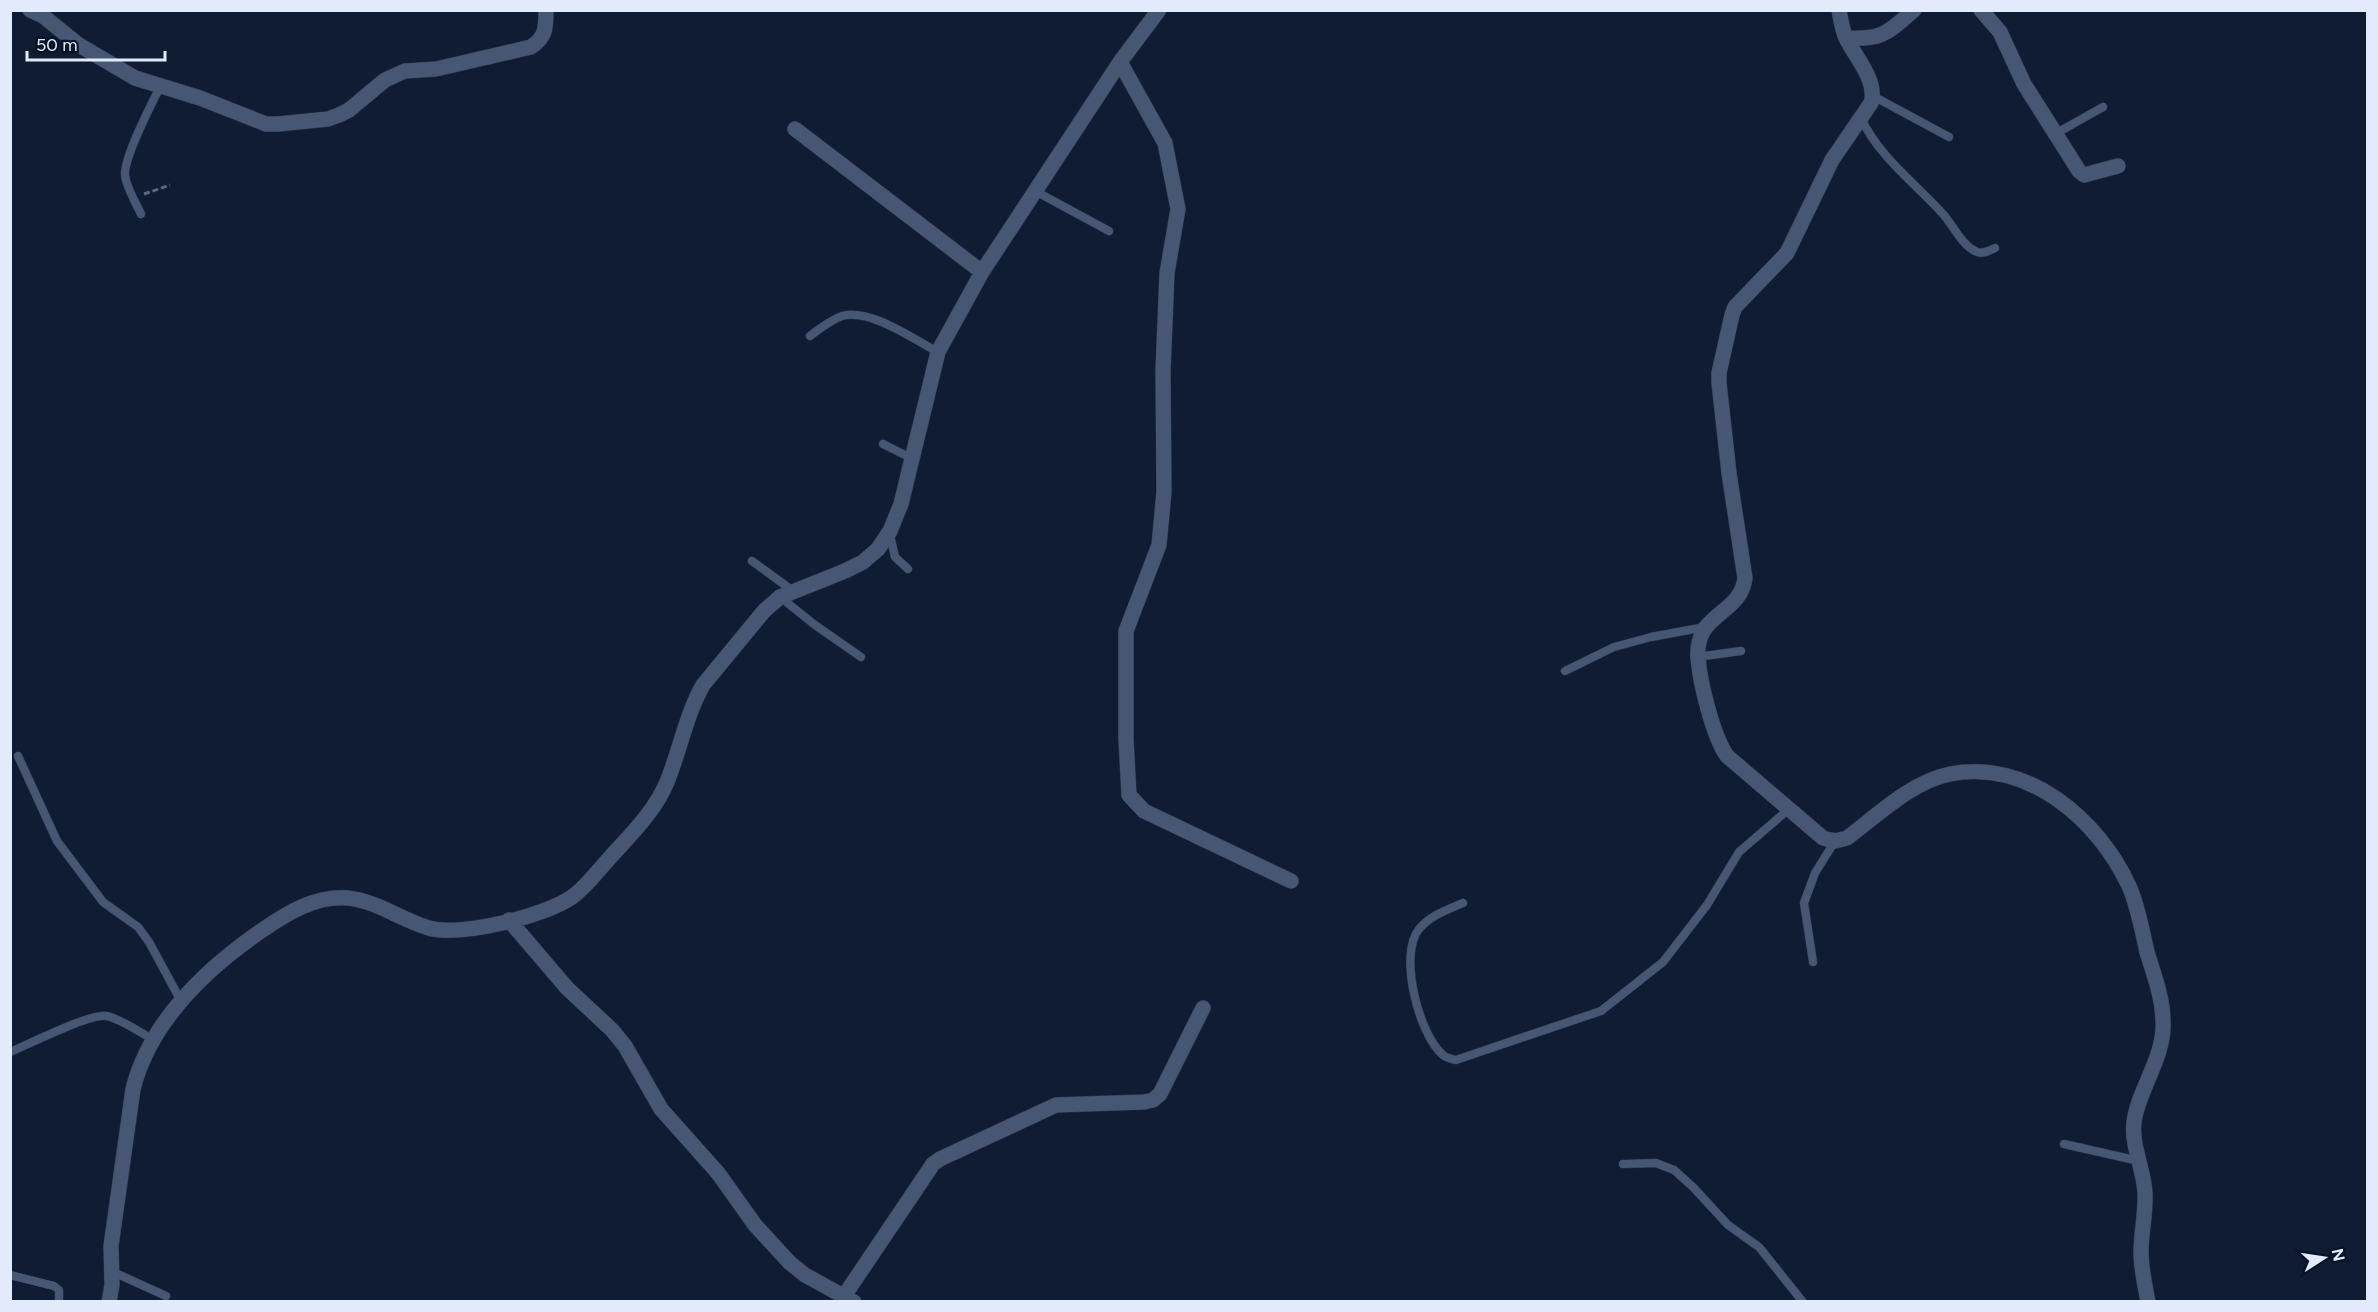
<svg xmlns="http://www.w3.org/2000/svg" width="2378" height="1312" font-family="Figtree,sans-serif">
	<style>
		.lines { fill: none; stroke-linecap: round; stroke-linejoin: round }
		.service-casing { stroke: #2e3448; stroke-width: 9 }
		.minor-casing { stroke: #2e3448; stroke-width: 16 }
		.path { stroke: #5e697e; stroke-width: 3; stroke-dasharray: 6 3; stroke-linecap: butt }
		.service { stroke: #475672; stroke-width: 8 }
		.minor { stroke: #475672; stroke-width: 15 }
	</style>
	<rect width="100%" height="100%" fill="#101c34"/>
	<g class="lines">
		<!-- service casing -->
		<g class="service-casing">
			<path id="service" d="M1873,96L1949,137
				M1861,118C1879,157 1915,183 1943,214C1953,225 1962,246 1977,252C1983,254 1989,251 1995,248
				M2055,134L2103,107
				M1035,191L1109,231
				M141,214C136,203 126,187 125,175C124,157 151,105 160,87
				M810,336C819,329 831,320 842,316C870,308 913,339 938,352
				M883,444L913,459
				M890,535L895,557L908,569
				M752,561L793,591
				M780,597L815,625L861,657
				M1697,657L1741,651
				M1565,671L1614,647L1651,637L1705,627
				M18,756L57,841L103,902L138,927L149,942L181,1001
				M1463,903C1447,910 1431,915 1419,929C1398,955 1419,1035 1443,1055C1446,1058 1452,1059 1456,1060L1601,1011L1663,962L1707,905L1739,852L1789,809
				M1813,962L1804,903L1815,873L1835,841
				M10,1052C30,1044 90,1013 107,1016C123,1020 139,1032 154,1040
				M2064,1144L2139,1161
				M1623,1164L1656,1163L1674,1170L1693,1187L1728,1225L1759,1247L1803,1302
				M111,1271L166,1296
				M10,1275L54,1286L59,1290V1302"/>
		</g>
		<!-- minor casing -->
		<g class="minor-casing">
			<path id="minor" d="M30,10L43,16L79,45L135,78L200,98L266,124H278L328,119L339,115L349,110L385,80L405,71L436,69L531,47C546,37 546,28 546,10
				M1839,10C1841,20 1842,29 1846,38C1855,57 1878,81 1871,103L1832,160L1787,253L1735,307L1732,315L1719,373V383L1729,473L1745,578C1742,603 1721,609 1706,627C1700,635 1697,647 1698,658C1700,683 1713,736 1727,756L1823,838L1835,841L1847,838C1878,815 1911,782 1950,774C2028,759 2098,819 2129,886C2138,906 2142,930 2147,952C2154,975 2163,998 2163,1022C2165,1057 2138,1090 2134,1122C2131,1146 2144,1169 2145,1193C2146,1213 2141,1233 2141,1252C2141,1269 2145,1285 2148,1302
				M1981,10L2000,32L2024,84L2079,171L2084,175L2118,166
				M1846,38C1883,40 1887,33 1914,10
				M1120,62L1165,143L1178,209L1167,273L1163,371L1164,492L1159,545L1126,631V739L1129,795L1144,811L1291,881
				M795,129L982,272
				M509,920L567,988L612,1030L625,1046L661,1109L718,1173L755,1225L790,1263L805,1275L854,1302
				M844,1296L933,1164L940,1159L1056,1105L1144,1102L1153,1100L1160,1094L1203,1008
				M109,1302L112,1285L111,1246L133,1089C150,1022 206,969 261,931C287,913 316,895 348,898C377,901 401,920 429,928C461,937 545,916 572,897C586,887 596,873 607,861C629,836 654,813 667,782C680,750 686,715 703,685L764,611L780,597L845,571L863,562L878,549L890,531L901,504L938,352L982,272L1120,62L1159,10"/>
		</g>
		<!-- path -->
		<path class="path" d="M144,194L170,185"/>
		<!-- service -->
		<use href="#service" class="service"/>
		<!-- minor -->
		<use href="#minor" class="minor"/>
	</g>
	<!-- border -->
	<rect width="2378" height="1312" fill="none" stroke="#e2ebfc" stroke-width="24"/>
	<!-- north arrow -->
	<g transform="translate(2324 1258) rotate(78)" stroke="#08132a" stroke-width="4.5" paint-order="stroke">
	<path d="M0-4.5L10 22L0 15L-10 22Z" fill="#e2ebfc"/>
	<text y="-9" font-size="16" font-weight="bold" text-anchor="middle" fill="#e2ebfc">N</text>
	</g>
	<!-- scale -->
	<path d="M27 51v9h138v-9" fill="none" stroke="#e2ebfc" stroke-width="3"/>
	<text x="36" y="51" font-size="18" fill="#e2ebfc" stroke="#08132a" stroke-width="4.5" paint-order="stroke">50 m</text>
</svg>
